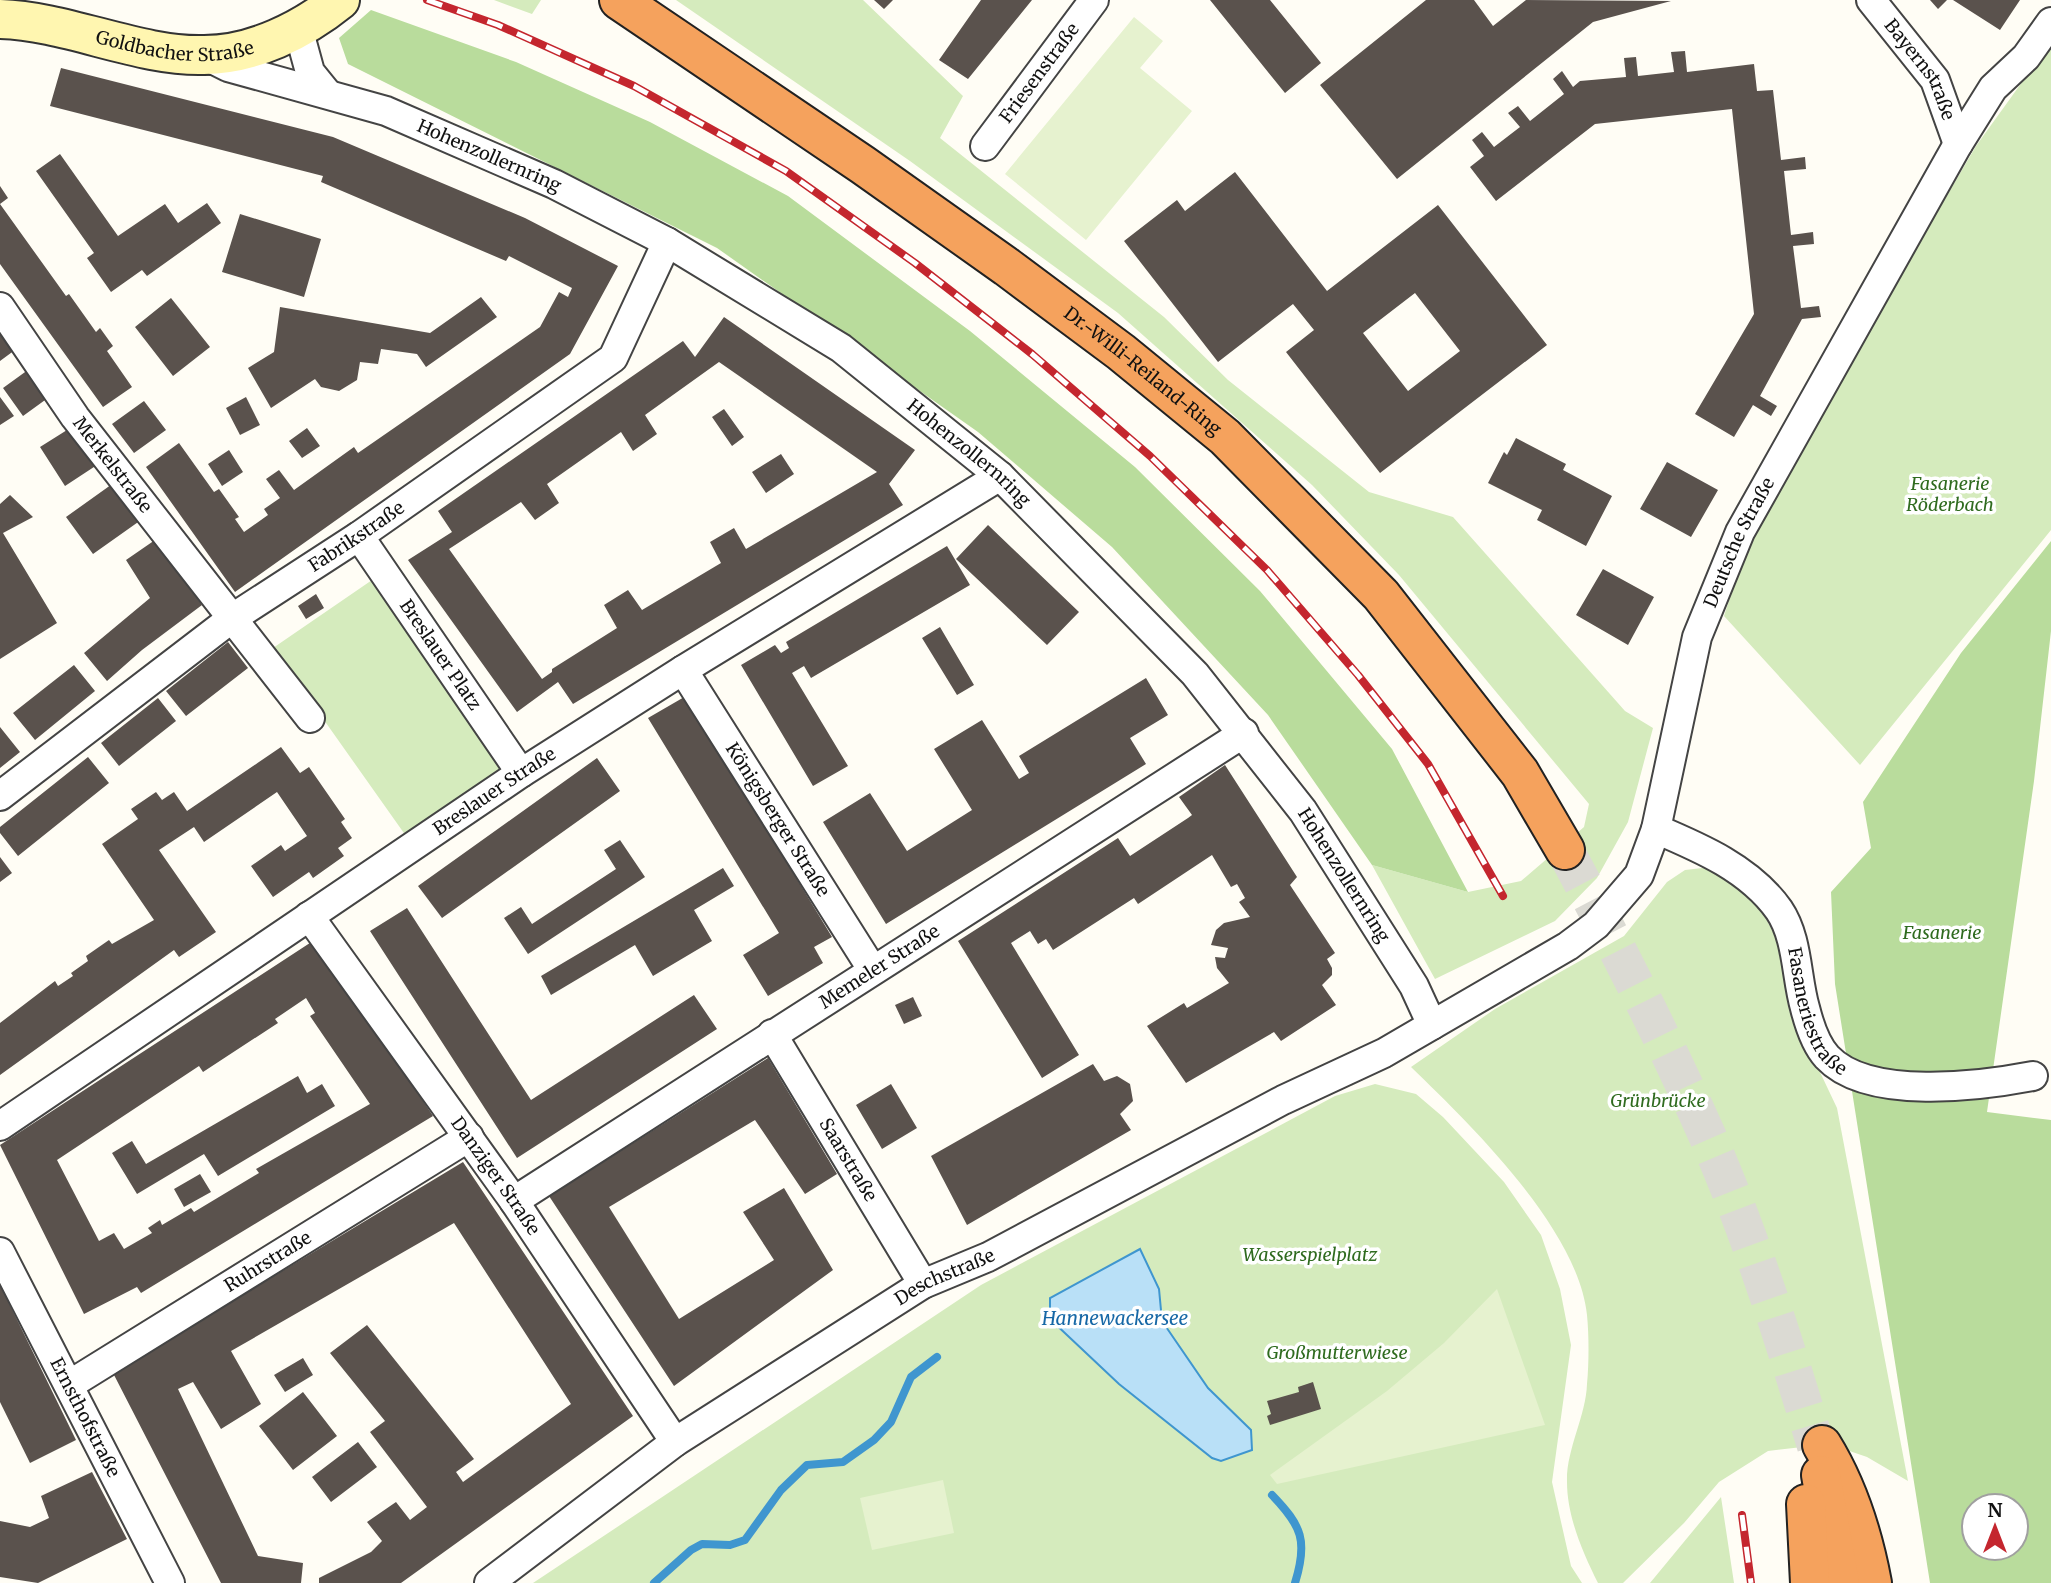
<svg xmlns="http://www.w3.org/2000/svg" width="2051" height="1583" font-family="Merriweather,serif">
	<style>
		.green { fill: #d5ebbd }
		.forest { fill: #b9dc9c; fill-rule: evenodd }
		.pitch { fill: #e6f2cf }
		.water { fill: #b9e0f7; stroke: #3f96cf; stroke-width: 2 }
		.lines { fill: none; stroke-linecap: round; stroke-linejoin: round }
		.stream { stroke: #3f96cf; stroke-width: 8 }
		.building { fill: #5a524d; fill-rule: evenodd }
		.highway-tunnel { stroke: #dbdad3; stroke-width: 38; stroke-dasharray: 38 19; stroke-linecap: butt }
		.street-casing { stroke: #444; stroke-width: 32 }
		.secondary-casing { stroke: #333; stroke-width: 42 }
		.highway-casing { stroke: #222; stroke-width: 42 }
		.street { stroke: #fff; stroke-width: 28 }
		.secondary { stroke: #fff6b0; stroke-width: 38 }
		.highway { stroke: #f5a25d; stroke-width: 38 }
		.rail-casing { stroke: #c4262e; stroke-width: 8 }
		.rail { stroke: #fff; stroke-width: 5; stroke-dasharray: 16; stroke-linecap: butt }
		.labels { text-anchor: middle; stroke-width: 7; stroke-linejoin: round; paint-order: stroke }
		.street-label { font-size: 18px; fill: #111; stroke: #fff }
		.park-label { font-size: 18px; font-style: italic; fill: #2f6b1f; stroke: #fff }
		.water-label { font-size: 19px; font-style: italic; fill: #1768a6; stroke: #fff }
	</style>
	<rect width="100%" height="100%" fill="#fffdf5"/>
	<!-- green -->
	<path class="green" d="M494,0H541L532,14Z
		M676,0H863L963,96L940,138L1164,317L1228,380L1369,492L1453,517L1625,711L1653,728L1628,822L1597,878L1555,921L1435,979L1372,865L1468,892L1521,881L1584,827L1589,804L1399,575L1312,485L1118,313L910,161Z
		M2051,42V530L1860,765L1724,616L1752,528L1976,146Z
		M375,578L501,769L406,836L273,648Z
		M1711,867L1755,898L1781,947L1801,1032L1837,1108L1908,1481L1867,1457L1829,1444L1768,1451L1719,1482L1684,1523L1623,1583H1598C1583,1553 1567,1517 1567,1482C1566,1450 1586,1416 1587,1384C1589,1362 1589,1336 1587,1315C1578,1229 1471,1125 1411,1067L1495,1009L1624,936L1667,882L1685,870Z
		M1375,1084L1416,1094L1443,1117L1504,1182L1541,1235L1560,1289L1571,1345L1552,1482L1571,1566L1582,1583H533L981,1285L1335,1096Z
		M1721,1497L1734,1583H1650Z"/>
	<!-- forest -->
	<path class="forest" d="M371,10L516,62L650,122L788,196L970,331L1135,467L1260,591L1392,749L1468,892L1372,865L1268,715L1112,547L978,432L717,248L348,64L339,38Z
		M2051,541V631L2034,781L1987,1112L2051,1120V1583H1930L1835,984L1831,892L1871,848L1863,802L1961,653ZM1974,1506H2016V1548H1974Z"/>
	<!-- pitch -->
	<path class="pitch" d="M1134,17L1163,41L1140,68L1192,111L1086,240L1005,174Z
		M1497,1289L1545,1425L1277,1484L1270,1475L1387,1391L1444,1343Z
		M943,1480L954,1533L872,1550L860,1498Z"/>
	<!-- water -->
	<path class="water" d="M1140,1249L1159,1289L1162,1321L1208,1388L1251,1430L1252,1450L1221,1461L1212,1458L1119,1384L1050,1319V1298Z"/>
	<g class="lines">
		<!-- stream -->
		<path class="stream" d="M1272,1495C1302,1526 1308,1541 1295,1583
			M654,1583L691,1550L702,1544L730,1545L745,1540L781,1490L807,1465L843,1462L874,1440L891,1422L911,1377L937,1357"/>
	</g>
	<!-- building -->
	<path class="building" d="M874,0H893L884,9Z
		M981,0H1032L968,79L939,60Z
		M1210,0H1270L1321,63L1285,93Z
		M1426,0H1474L1493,26L1526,0L1671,1L1593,22L1397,179L1320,85Z
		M1930,0H1947L1938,9Z
		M1953,0H2020L2000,30Z
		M1685,51L1687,72L1754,64L1757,91L1773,90L1781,160L1805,157L1806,169L1784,171L1791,235L1813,232L1814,244L1793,246L1801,308L1819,306L1821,317L1802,319L1760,396L1777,406L1771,416L1753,405L1734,437L1695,414L1754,314L1732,109L1595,124L1496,201L1470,167L1484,156L1472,140L1482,132L1494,147L1520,127L1508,113L1518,106L1530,121L1564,94L1553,79L1562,71L1573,87L1580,81L1626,77L1624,58L1636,57L1638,76L1674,72L1671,52Z
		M61,68L333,137L525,218L618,266L570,354L235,592L146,467L179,443L214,492L219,489L239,517L235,519L244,532L268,515L264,509L280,498L266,479L279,470L294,490L354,447L358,453L540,327L559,292L568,297L572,288L509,256L506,261L321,182L323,176L50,106Z
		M60,154L118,236L165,204L178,223L207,203L221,223L147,276L142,270L111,292L87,258L94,253L36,171Z
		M1235,172L1327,291L1438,205L1547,345L1380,473L1286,352L1314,330L1293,304L1218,362L1124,241L1177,200L1185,211ZM1415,293L1460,351L1408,391L1363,333Z
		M0,186L8,198L0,204L66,296L69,294L96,332L100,328L113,346L107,351L132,387L103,407L0,264Z
		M240,214L321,239L304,297L222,272Z
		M481,297L497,317L426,367L417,354L381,349L378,364L360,362L357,380L339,391L321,387L315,379L271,408L248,368L274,352L280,307L430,333Z
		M171,298L210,347L173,376L135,327Z
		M724,317L915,450L889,484L903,505L573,704L558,682L517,712L408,560L452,532L438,511L683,341L695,357ZM719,362L877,472L746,549L734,528L710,542L721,563L642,610L628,590L604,605L617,628L552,669V672L542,679L449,549L521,502L535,520L559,503L547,484L621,432L633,451L657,434L645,415Z
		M0,321L19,347L0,361Z
		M32,367L52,395L23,416L3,388Z
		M0,397L14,416L0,425Z
		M246,397L260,425L240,435L226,408Z
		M144,401L166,430L134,453L112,424Z
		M724,409L744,437L732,446L712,417Z
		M75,425L100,463L65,486L40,447Z
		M307,428L320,446L302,458L289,441Z
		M1516,438L1566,464L1563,470L1612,496L1586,546L1537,520L1542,510L1488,483L1504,452L1507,455Z
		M229,450L243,472L222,486L208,464Z
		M781,454L794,474L766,493L752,472Z
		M1667,462L1718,490L1691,537L1640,509Z
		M115,482L141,520L93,554L66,517Z
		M10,495L33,517L3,533L57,623L0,659V504Z
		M988,525L1079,612L1047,645L956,559Z
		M155,540L202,605L142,650L107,681L84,653L150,598L126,560Z
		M947,546L970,585L811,678L804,666L792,673L848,766L813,786L741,665L775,645L781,653L789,648L786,642Z
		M1603,569L1654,597L1628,645L1576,615Z
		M316,594L324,608L306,619L298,606Z
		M940,627L974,685L957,695L922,638Z
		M228,642L248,668L186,716L166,691Z
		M74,665L95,691L35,740L13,713Z
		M1146,678L1168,715L1130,738L1146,764L886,924L823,822L870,793L907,851L972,810L934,749L982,720L1019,779L1029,773L1019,756Z
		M686,696L832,937L814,947L823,963L768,996L743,955L779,933L648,718Z
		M158,698L176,721L119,766L101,743Z
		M0,727L20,752L0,768Z
		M281,747L300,773L309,767L345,819L341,822L352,838L338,848L344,856L313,878L309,872L273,897L251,866L281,845L285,851L307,836L277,792L204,842L194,827L159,850L216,932L179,957L174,950L0,1075V1023L55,981L58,986L73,976L71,973L88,961L86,956L109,940L112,944L154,920L102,844L138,819L131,809L156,792L162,800L174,792L187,811Z
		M88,757L109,783L18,856L0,833V827Z
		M597,758L620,791L442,918L418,886Z
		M1225,765L1297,877L1290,885L1335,953L1327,959L1332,968V975L1322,985L1336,1005L1281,1041L1274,1032L1186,1083L1147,1026L1184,1003L1187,1008L1229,983L1217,968L1215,957L1225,958L1228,948L1211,945L1216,930L1224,923L1250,917L1239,902L1245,898L1237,884L1231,887L1212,855L1138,904L1134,898L1053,950L1046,939L1038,944L1030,931L1011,943L1079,1055L1042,1078L958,941L1118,838L1130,856L1188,818L1192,815L1179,797Z
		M620,840L645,877L528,954L504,918L521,907L532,924L616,869L604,850Z
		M0,857L12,873L0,882Z
		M723,868L734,886L694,910L712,941L653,976L635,945L551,995L541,976Z
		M407,908L531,1100L694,995L717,1029L517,1158L370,931Z
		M316,939L433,1116L141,1293L137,1287L84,1314L0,1145ZM306,998L315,1013L310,1016L370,1104L256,1169L259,1173L194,1212L191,1208L162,1225L160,1220L148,1228L152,1233L124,1249L114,1233L99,1241L57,1160L199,1066L203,1072L278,1023L275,1019Z
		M913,997L922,1016L904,1024L895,1005Z
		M768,1058L837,1174L805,1194L755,1120L609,1207L679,1319L774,1260L743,1212L784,1188L833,1270L674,1386L549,1196Z
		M1093,1064L1104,1081L1117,1076L1130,1084L1133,1101L1120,1114L1131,1130L967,1225L931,1156Z
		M298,1076L307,1093L322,1084L335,1106L218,1176L204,1154L137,1194L112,1153L132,1141L146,1164Z
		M891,1084L917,1128L882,1149L856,1105Z
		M463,1162L633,1416L401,1583H319V1578L371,1552L382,1541L367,1522L396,1502L410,1520L427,1507L370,1432L385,1421L330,1353L367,1325L474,1459L456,1472L463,1482L571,1404L454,1223L231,1351L261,1404L221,1429L193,1382L178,1389L258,1556L303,1563L301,1583H221L113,1373Z
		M200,1174L211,1192L184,1207L174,1189Z
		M0,1285L76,1440L30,1463L0,1402Z
		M303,1358L313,1375L285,1392L274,1375Z
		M1313,1382L1321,1409L1270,1425L1267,1416L1271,1414L1267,1401L1299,1392L1298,1387Z
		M303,1392L337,1436L293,1470L259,1426Z
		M358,1442L377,1467L331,1502L312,1477Z
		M92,1472L127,1539L38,1583L0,1577V1521L30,1527L49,1518L41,1496Z"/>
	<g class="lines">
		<!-- highway-tunnel -->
		<path class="highway-tunnel" d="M1565,850C1615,944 1664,1038 1707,1135C1751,1236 1784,1340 1816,1446"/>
		<!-- street casing -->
		<g class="street-casing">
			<g id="street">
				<path id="s1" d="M1871,0L1935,80L1958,144"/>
				<path d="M298,28L310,72L327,93"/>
				<path id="s2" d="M206,56L228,67L386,111L554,184L667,242L841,348L1000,476L1195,674L1303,811L1414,986L1432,1025"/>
				<path id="s3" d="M985,146L1094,0"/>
				<path id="s4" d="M0,307L75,417L310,718"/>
				<path id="s5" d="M359,536L521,773"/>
				<path id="s6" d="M683,670L872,969"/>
				<path id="s7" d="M0,796L231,619L359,536L613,358L667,242"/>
				<path id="s8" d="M1656,829C1701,848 1750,869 1779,910C1798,938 1796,977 1805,1008C1809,1024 1816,1045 1827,1057C1868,1101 1981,1086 2033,1076"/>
				<path id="s9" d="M309,916L514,1201L675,1442"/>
				<path id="s10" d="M772,1034L923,1284"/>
				<path id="s11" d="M0,1126L521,773L683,670L1000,476"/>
				<path id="s12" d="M514,1201L1244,733"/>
				<path id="s13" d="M0,1252L170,1583"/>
				<path id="s14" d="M69,1385L469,1137"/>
				<path id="s15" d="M489,1583L675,1442L923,1284L988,1257L1283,1100L1384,1053L1568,946L1596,925L1639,875L1656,829L1697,637L1740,532L1958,144L1993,88L2026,57L2051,22"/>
			</g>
		</g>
		<!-- secondary casing -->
		<g class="secondary-casing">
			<g id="secondary">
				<path id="s16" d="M0,19C68,21 139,57 204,55C253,55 303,30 340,0"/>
			</g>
		</g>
		<!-- highway casing -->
		<g class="highway-casing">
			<g id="highway">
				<path id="s17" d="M619,0L863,165L1007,267L1121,352L1225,437L1381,595L1520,773L1565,850"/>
				<path d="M1822,1445C1848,1487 1863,1535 1872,1583"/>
				<path d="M1821,1475L1840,1583"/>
				<path d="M1806,1504L1810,1583"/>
			</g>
		</g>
		<!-- street -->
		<use href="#street" class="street"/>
		<!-- secondary -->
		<use href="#secondary" class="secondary"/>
		<!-- highway -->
		<use href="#highway" class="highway"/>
		<!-- rail casing -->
		<g class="rail-casing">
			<path id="rail" d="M427,0L498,25L634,86L786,171L915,263L1032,354L1150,456L1267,570L1358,675L1428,764L1503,896
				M1742,1515L1751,1583"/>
		</g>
		<!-- rail -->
		<use href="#rail" class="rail"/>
	</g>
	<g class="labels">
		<!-- street labels -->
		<g class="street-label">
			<text dy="6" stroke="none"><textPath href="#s16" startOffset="178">Goldbacher Straße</textPath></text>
			<text dy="6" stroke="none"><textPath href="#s1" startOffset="86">Bayernstraße</textPath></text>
			<text dy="6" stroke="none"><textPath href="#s3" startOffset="91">Friesenstraße</textPath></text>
			<text dy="6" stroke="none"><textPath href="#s2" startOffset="301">Hohenzollernring</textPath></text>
			<text dy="6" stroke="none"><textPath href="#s17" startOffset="642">Dr.-Willi-Reiland-Ring</textPath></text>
			<text dy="6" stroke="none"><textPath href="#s2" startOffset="868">Hohenzollernring</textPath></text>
			<text dy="6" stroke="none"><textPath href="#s4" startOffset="194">Merkelstraße</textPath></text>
			<text dy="6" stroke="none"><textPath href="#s7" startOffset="441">Fabrikstraße</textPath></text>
			<text dy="6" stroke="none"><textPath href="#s15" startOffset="1706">Deutsche Straße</textPath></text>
			<text dy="6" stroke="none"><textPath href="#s5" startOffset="144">Breslauer Platz</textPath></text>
			<text dy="6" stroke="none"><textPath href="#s11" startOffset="597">Breslauer Straße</textPath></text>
			<text dy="6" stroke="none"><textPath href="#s6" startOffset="177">Königsberger Straße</textPath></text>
			<text dy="6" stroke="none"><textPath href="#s2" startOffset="1435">Hohenzollernring</textPath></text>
			<text dy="6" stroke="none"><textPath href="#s12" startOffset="434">Memeler Straße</textPath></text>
			<text dy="6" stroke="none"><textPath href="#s8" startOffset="259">Fasaneriestraße</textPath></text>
			<text dy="6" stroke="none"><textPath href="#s10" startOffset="147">Saarstraße</textPath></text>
			<text dy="6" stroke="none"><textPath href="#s9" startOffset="320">Danziger Straße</textPath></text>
			<text dy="6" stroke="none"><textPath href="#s14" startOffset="234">Ruhrstraße</textPath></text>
			<text dy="6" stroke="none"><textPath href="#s15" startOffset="550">Deschstraße</textPath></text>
			<text dy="6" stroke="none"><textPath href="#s13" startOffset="186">Ernsthofstraße</textPath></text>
		</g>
		<!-- park labels -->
		<g class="park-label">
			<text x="1950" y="490">Fasanerie<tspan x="1950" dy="21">Röderbach</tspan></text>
			<text x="1942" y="939">Fasanerie</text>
			<text x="1658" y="1107">Grünbrücke</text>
			<text x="1310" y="1261">Wasserspielplatz</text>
			<text x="1337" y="1359">Großmutterwiese</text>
		</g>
		<!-- water labels -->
		<g class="water-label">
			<text x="1115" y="1325">Hannewackersee</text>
		</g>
	</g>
	<!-- north arrow -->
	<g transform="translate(1995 1527)"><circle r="33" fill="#ffffff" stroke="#a0a0a0" stroke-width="2"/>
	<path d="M0-5L12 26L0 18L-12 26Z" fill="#c4262e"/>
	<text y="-10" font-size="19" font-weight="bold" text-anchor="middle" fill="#111111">N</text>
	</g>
</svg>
